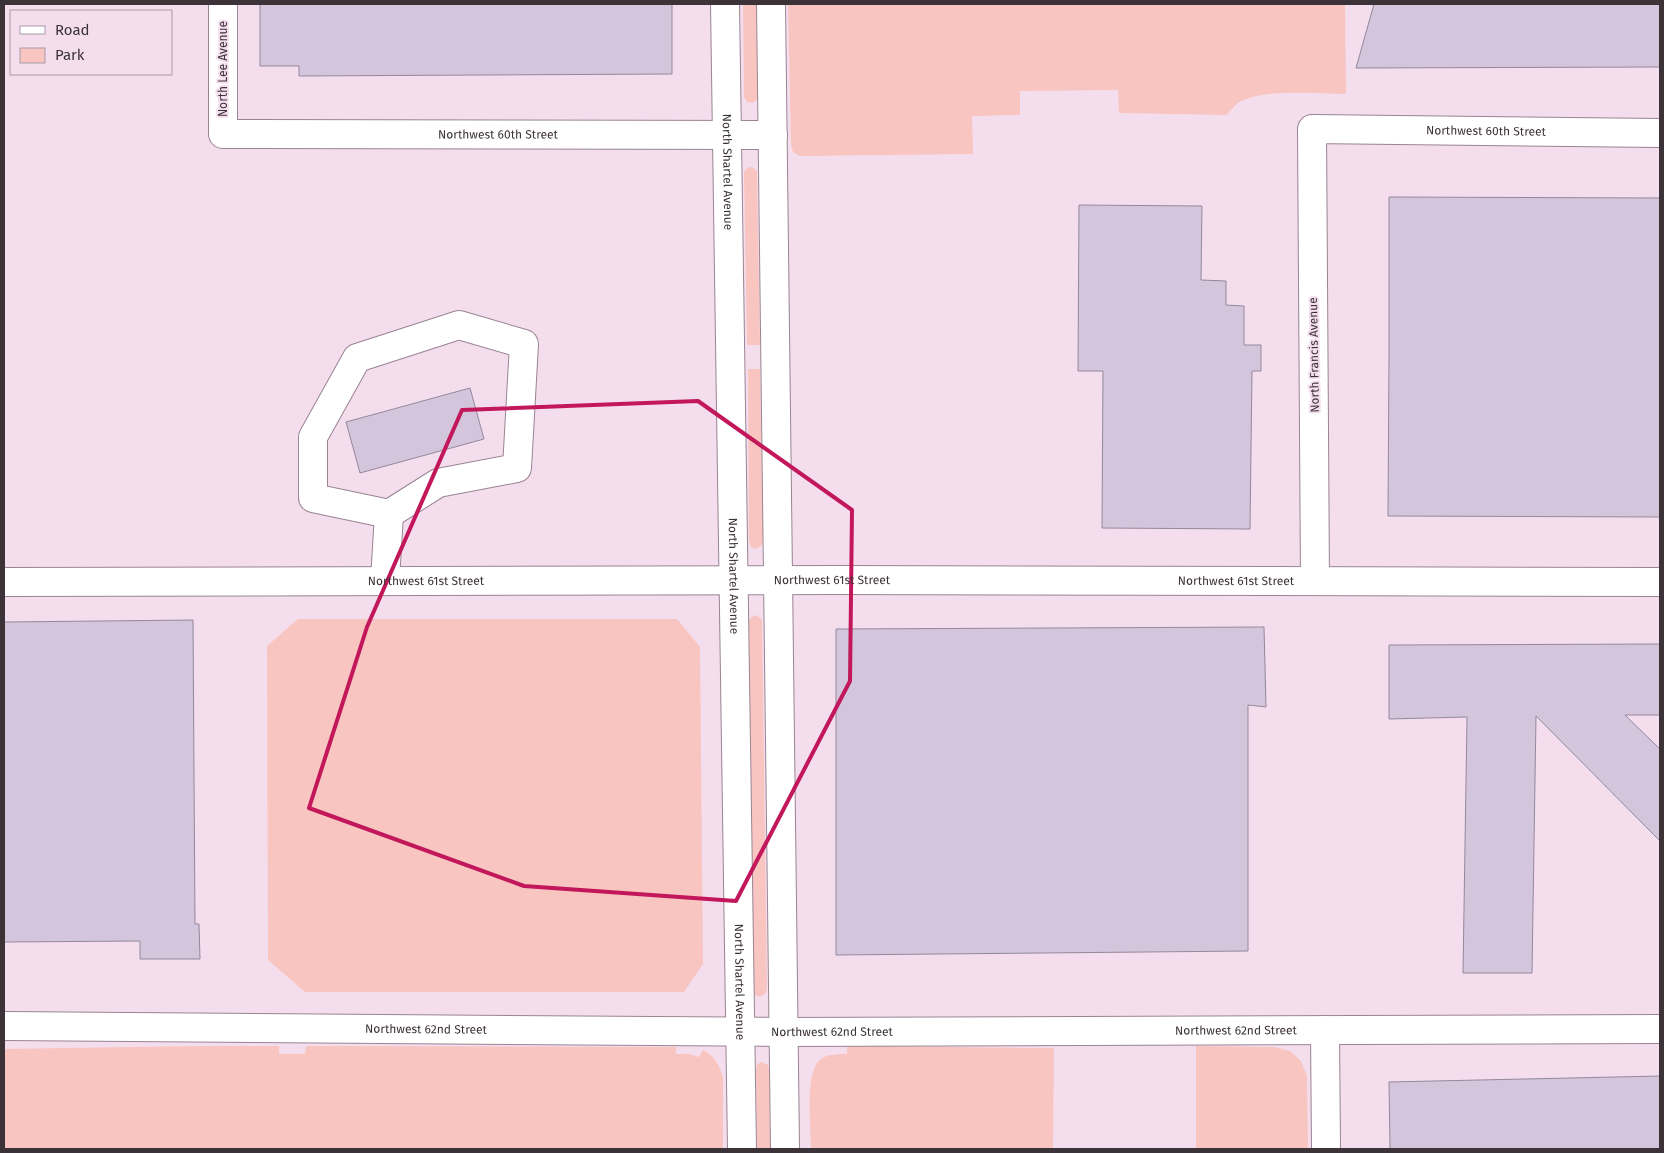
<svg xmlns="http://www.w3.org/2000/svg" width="1664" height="1153" font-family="'Fira Sans',sans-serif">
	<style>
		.green { fill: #f8c5c1 }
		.building { fill: #d3c6dc; stroke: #94889c }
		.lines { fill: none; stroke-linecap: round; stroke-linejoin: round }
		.minor-casing { stroke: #998493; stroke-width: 30 }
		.minor { stroke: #fff; stroke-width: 28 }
		.marked { fill: none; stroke: #c2185b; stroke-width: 4; stroke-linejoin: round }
		.labels { text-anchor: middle; stroke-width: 4; stroke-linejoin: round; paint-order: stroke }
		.street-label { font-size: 12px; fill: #3c3339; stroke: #f4deee }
	</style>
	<rect width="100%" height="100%" fill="#f4deee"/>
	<!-- green -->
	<path class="green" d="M743,4H756L758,94L757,100L752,103L747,102L744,97Z
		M788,4H1345L1346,94C1316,94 1263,88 1238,103C1234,106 1230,111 1227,115L1119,113L1118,90L1020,91V115L972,116L973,154L800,156L793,152L791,144Z
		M752,167L757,171L760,345H747L744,172L747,168Z
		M748,369H760L763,541L761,546L756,549L751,547L749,541Z
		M755,615L761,618L762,621L767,988L766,993L760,997L754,994L753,988L749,622L750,618Z
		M298,619H677L700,647L703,964L684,992H305L268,960L267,646Z
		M198,1046H279V1054H305L306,1046L676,1047V1054H689L699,1057L703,1050C715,1056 720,1066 723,1078V1149H4V1049Z
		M847,1046L1054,1048L1053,1149H811C811,1129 804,1071 821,1059C828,1054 838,1054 847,1054Z
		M1196,1046L1274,1047L1290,1051L1301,1061L1307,1076L1308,1149H1196Z
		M762,1062L768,1065L769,1070L770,1149H757L756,1070L757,1064Z"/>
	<!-- building -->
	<path class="building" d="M260,4H672V74L299,76V66H260Z
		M1374,4H1660V67L1356,68Z
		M1389,197L1660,198V517L1388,516L1389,355Z
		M1079,205L1202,206L1201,280L1226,281V305L1244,306V345H1261V371H1252L1250,529L1102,528L1103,371H1078Z
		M470,388L484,439L360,473L346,422Z
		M193,620L195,924H199L200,959H140V941L4,942V622Z
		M1264,627L1266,707L1248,705V951L836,955V629Z
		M1660,644V715H1625L1660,749V841L1536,716L1532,973H1463L1467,717L1389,719V645Z
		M1660,1076V1149H1390L1389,1082Z"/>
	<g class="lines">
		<!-- minor casing -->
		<g class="minor-casing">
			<g id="minor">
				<path id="s1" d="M223,4V134L773,135"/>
				<path id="s2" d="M725,4L742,1149"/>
				<path d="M771,4L785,1149"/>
				<path d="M385,580L389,514L438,483L517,468L524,344L459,325L357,358L313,437V498L389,514"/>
				<path id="s3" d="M1315,581L1312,129L1660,133"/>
				<path id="s4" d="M4,582L836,580L1660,582"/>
				<path id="s5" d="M4,1026L784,1032L1660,1029"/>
				<path d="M1325,1030L1326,1149"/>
			</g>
		</g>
		<!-- minor -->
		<use href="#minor" class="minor"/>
	</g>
	<!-- marked area -->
	<path class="marked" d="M698,401L852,510L850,681L736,901L524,886L309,808L367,627L462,410Z"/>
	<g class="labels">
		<!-- street labels -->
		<g class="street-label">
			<text transform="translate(223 69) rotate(-90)" y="4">North Lee Avenue</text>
			<text dy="4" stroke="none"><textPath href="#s3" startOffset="626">Northwest 60th Street</textPath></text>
			<text dy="4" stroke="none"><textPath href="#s1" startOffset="405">Northwest 60th Street</textPath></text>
			<text dy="4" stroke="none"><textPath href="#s2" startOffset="168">North Shartel Avenue</textPath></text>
			<text transform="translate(1314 355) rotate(-91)" y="4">North Francis Avenue</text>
			<text dy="4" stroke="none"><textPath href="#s2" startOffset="572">North Shartel Avenue</textPath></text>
			<text dy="4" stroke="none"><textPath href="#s4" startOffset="422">Northwest 61st Street</textPath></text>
			<text dy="4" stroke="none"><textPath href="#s4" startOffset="828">Northwest 61st Street</textPath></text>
			<text dy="4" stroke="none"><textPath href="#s4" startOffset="1232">Northwest 61st Street</textPath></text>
			<text dy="4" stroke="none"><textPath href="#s2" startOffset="978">North Shartel Avenue</textPath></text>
			<text dy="4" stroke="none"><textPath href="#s5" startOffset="422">Northwest 62nd Street</textPath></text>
			<text dy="4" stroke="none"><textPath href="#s5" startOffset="1232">Northwest 62nd Street</textPath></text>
			<text dy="4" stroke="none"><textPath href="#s5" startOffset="828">Northwest 62nd Street</textPath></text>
		</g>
	</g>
	<!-- border -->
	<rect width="1664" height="1153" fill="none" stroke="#3c3339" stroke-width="10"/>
	<!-- legend -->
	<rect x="10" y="10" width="162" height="65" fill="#f4deee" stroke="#aa9aa6"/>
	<rect x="20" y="26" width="25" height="8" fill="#ffffff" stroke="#aa9aa6"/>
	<text x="55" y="35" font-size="15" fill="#3c3339">Road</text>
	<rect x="20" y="48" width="25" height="15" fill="#f8c5c1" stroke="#aa9aa6"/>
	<text x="55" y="60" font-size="15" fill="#3c3339">Park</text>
</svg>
